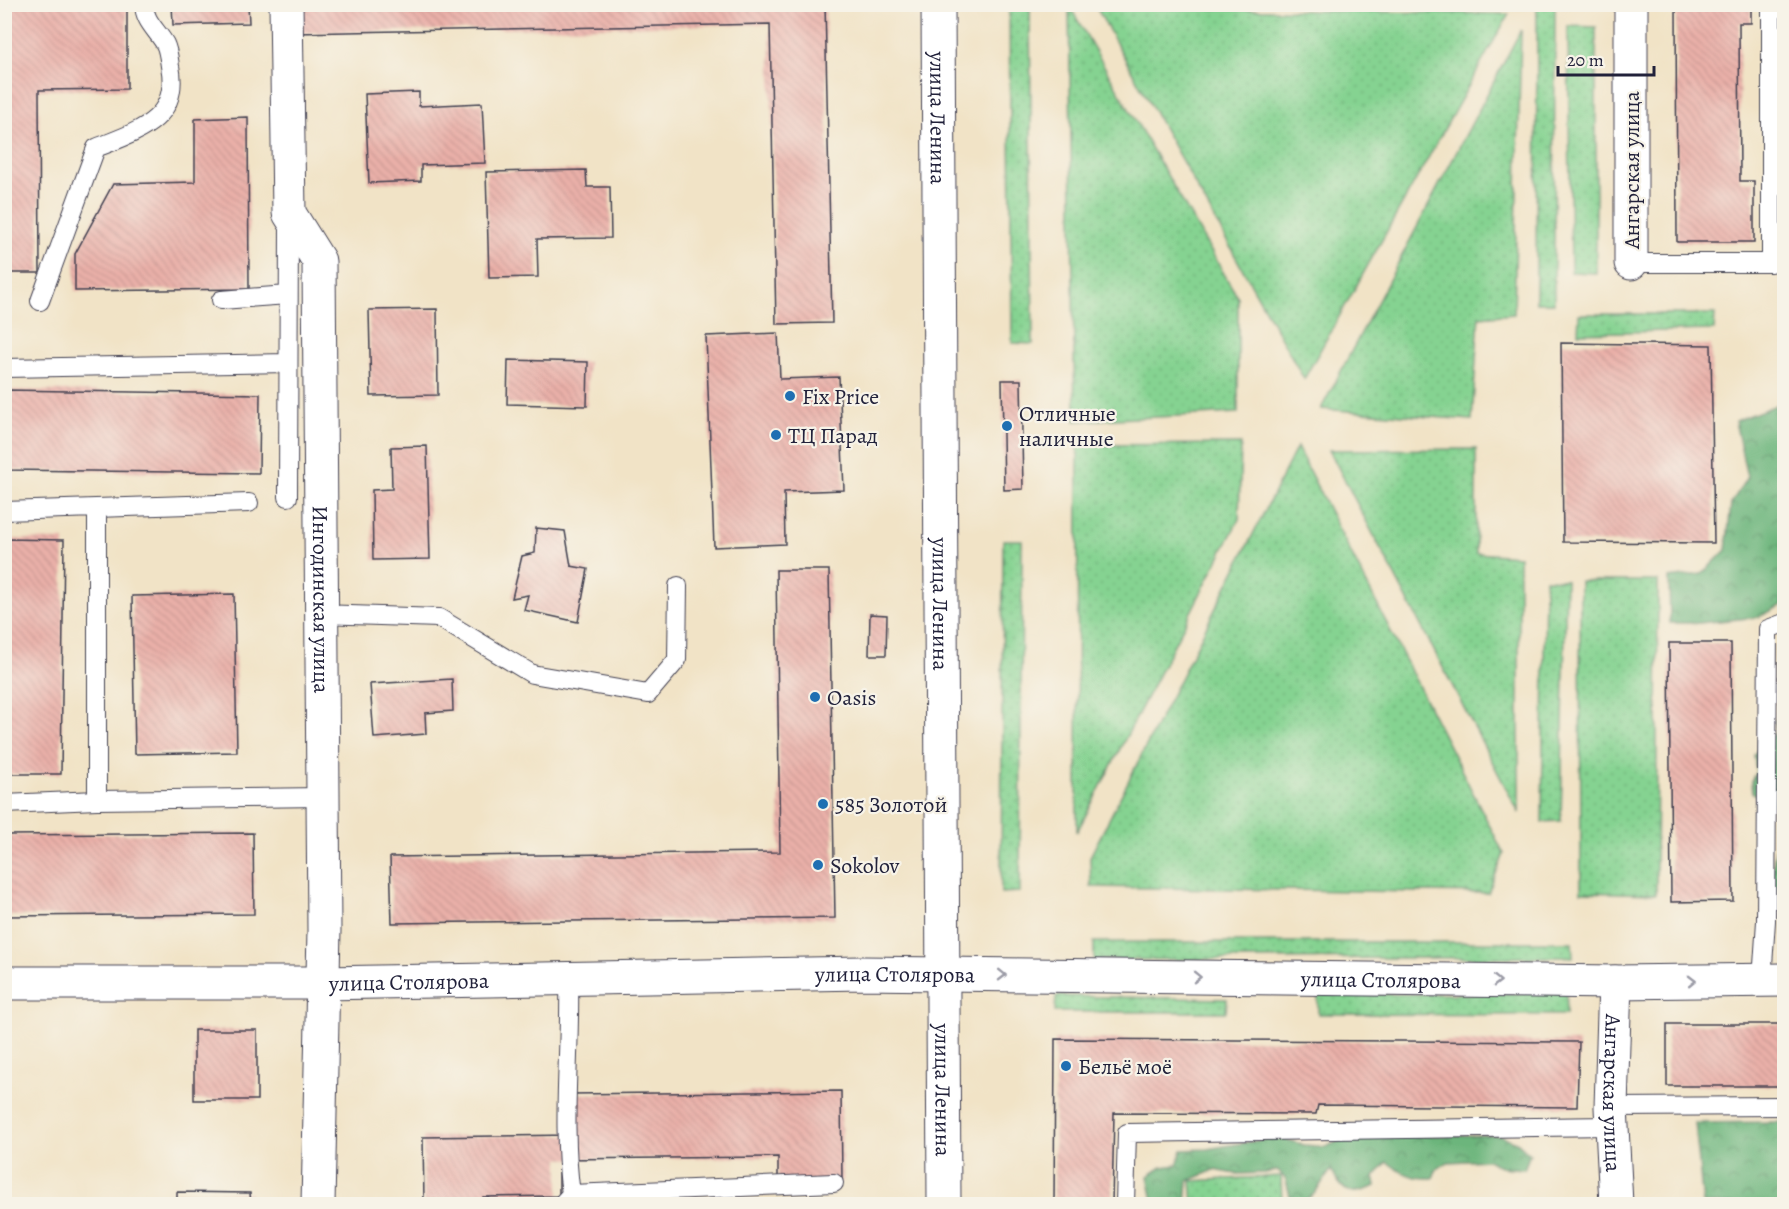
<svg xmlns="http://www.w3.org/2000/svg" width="1789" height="1209" font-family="Alegreya,serif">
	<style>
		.green { fill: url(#green-dots); stroke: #547a66; stroke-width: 1.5 }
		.forest { fill: url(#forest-crowns); stroke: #476c5b; stroke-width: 1.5 }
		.building { fill: url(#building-back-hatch) }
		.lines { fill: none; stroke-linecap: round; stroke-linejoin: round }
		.lane-casing { stroke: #413f50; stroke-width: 20 }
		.street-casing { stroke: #413f50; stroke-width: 35 }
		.secondary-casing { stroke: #413f50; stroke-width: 35 }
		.lane { stroke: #fff; stroke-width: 18 }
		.street { stroke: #fff; stroke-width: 33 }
		.secondary { stroke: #fff; stroke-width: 33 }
		.oneway { stroke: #9c9ca7 }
		.poi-dot { fill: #1f6fb2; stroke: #f7f3e8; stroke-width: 2 }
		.labels { text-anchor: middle; stroke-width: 4.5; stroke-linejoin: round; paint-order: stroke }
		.street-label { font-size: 22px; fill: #22223b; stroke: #f7f3e8 }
		.poi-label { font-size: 22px; fill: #22223b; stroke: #f7f3e8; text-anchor: start }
	</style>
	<defs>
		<pattern id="green-dots" width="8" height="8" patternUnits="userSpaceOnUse" patternTransform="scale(1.5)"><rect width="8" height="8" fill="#85d391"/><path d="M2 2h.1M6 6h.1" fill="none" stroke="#73b57e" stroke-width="1.8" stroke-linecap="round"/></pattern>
		<pattern id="forest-crowns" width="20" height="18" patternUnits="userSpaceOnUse" patternTransform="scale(1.5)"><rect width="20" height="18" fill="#6cb57b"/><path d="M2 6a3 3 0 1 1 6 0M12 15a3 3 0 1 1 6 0" fill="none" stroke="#589366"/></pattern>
		<pattern id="building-back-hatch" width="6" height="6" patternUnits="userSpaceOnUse" patternTransform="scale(1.5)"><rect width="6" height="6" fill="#eab0a9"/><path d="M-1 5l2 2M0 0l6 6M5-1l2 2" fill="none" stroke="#c89792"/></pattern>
	</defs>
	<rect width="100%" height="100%" fill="#f7f3e8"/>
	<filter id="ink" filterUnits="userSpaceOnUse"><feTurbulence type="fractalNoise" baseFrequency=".0167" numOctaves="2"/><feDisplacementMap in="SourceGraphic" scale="12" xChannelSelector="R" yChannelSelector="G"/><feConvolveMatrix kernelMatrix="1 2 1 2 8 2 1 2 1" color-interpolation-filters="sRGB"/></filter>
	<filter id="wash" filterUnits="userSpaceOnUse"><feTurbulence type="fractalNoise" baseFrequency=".008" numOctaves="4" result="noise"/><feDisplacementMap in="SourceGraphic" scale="24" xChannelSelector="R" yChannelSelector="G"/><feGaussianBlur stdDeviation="1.35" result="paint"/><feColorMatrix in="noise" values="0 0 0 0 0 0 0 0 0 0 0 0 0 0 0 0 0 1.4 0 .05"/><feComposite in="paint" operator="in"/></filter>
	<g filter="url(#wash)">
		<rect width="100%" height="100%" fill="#f1e3c6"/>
		<!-- green -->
		<path class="green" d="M1009,5H1030L1033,344L1012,343Z
			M1069,5L1238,298V413L1075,421Z
			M1537,5H1555L1554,303H1536Z
			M1096,7L1509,14L1304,379Z
			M1568,26L1596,27V273L1571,272Z
			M1521,30L1514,314L1479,317L1472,420L1321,409Z
			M1579,314H1715L1714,330L1578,333Z
			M1241,444L1239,519L1077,832L1078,445Z
			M1297,447L1504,854L1488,893L1091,887L1090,857Z
			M1476,449V553L1519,556V813L1329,450Z
			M1003,540H1022L1020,892L1001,893Z
			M1545,579L1566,580L1561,821L1542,822Z
			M1580,581H1658L1656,894L1581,892Z
			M1094,942H1572L1573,957L1094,960Z
			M1567,993L1566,1015L1318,1014V995Z
			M1056,996L1227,999L1226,1012H1055Z
			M1281,1176L1282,1204H1193L1191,1181Z"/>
		<!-- forest -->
		<path class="forest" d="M1784,402V604L1759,617L1699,623H1670L1669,578L1702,574L1726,550L1731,504L1747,477L1735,421Z
			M1784,711V904L1771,879L1778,835L1776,809L1752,792L1751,781L1756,772L1754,754L1777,731L1775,720L1782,718Z
			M1784,1122V1204H1703L1695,1123Z
			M1499,1135L1518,1143L1530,1154L1524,1169L1500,1167L1488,1160L1448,1162L1436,1170L1433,1178C1413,1179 1403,1174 1387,1162L1374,1177L1376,1186C1349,1197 1345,1194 1331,1170L1314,1194L1301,1203L1290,1196L1286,1180L1278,1170L1265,1173L1236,1174L1214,1170L1188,1181L1186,1204H1149L1153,1201L1148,1176L1162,1167L1177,1165L1182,1150L1207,1149L1268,1139L1288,1140L1304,1145L1326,1147L1349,1136Z"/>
		<g id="blocks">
			<!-- building -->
			<path class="building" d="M4,4H127V89L39,90L40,273H4Z
				M172,4H248L249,23L173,25Z
				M295,4H825L832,323L776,324L770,24L295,33Z
				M1676,4H1751V23H1739L1740,181H1754V242H1677Z
				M419,92V106L482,103L485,163L421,165V181L369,183L365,94Z
				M248,117L249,289L75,291V254L113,184L195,182V119Z
				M586,170L587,187H610L611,238L537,239L538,277L489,278L486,172Z
				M437,309L438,395L371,396L369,310Z
				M778,333L780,379L839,377L844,490L784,492L785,544L714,547L706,336Z
				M1561,343L1711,345L1714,543L1563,542Z
				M508,360L588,362L587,406L507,404Z
				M1002,380H1021L1023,489L1004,490Z
				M5,390L260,394L259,473L5,470Z
				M427,446L430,559L373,560L372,490L392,489L391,447Z
				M536,528L565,531L571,566L588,569L578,622L524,610L528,595L512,598L522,556L535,553Z
				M4,539L64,540L61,774H4Z
				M776,570H829L835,918L392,923L390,857L780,852Z
				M234,594L237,752L135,754L132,596Z
				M870,614L887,615L886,655H869Z
				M1669,643H1731L1733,901L1671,902Z
				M452,679L453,711L425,713L426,734L374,738L370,684Z
				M253,833L254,914L5,916V835Z
				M1667,1024H1784V1086H1667Z
				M194,1030H257V1100H194Z
				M1055,1039L1579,1042L1577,1107L1318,1105L1316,1114L1114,1113L1112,1204H1054Z
				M841,1091L842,1181H778V1157L559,1159V1196L483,1197V1204H424L423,1137L570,1135V1094Z
				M177,1192L250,1193L251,1204H177Z"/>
		</g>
	</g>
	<g filter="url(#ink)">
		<use href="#blocks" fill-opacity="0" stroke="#413f50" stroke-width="1.5"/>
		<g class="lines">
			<!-- lane casing -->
			<g class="lane-casing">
				<path id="lane" d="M1631,263H1771V4
					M221,300L288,295
					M40,301L96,148C136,132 181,120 170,66C169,59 168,50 165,44C157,30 144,21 144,4
					M4,368L288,363
					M288,497L289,218
					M97,508V800
					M4,511L249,503
					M321,614L439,618L532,674L648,694L677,660L678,586
					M4,804L97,800L322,797
					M1762,980L1766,921L1768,629L1784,623
					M1611,1107L1784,1106
					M571,1194L834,1183
					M562,1204L571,1194C561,1123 571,1050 569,978
					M1125,1204L1127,1133L1612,1126"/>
			</g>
			<!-- street casing -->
			<g class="street-casing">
				<g id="street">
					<path id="s1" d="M286,4L289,213L319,261L324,930L318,1204"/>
					<path d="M1631,263V4"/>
					<path id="s2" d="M1615,982L1611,1107L1616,1204"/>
					<path id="s3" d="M4,983H323L862,973L1615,982L1784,980"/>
				</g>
			</g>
			<!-- secondary casing -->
			<g class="secondary-casing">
				<g id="secondary">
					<path id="s4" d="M938,4L944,1204"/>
				</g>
			</g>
			<!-- lane -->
			<use href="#lane" class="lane"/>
			<!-- street -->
			<use href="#street" class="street"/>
			<!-- secondary -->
			<use href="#secondary" class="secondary"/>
		</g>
		<!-- one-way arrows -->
		<defs><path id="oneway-chevron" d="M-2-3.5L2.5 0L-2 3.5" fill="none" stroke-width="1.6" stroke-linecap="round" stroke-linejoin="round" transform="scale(1.5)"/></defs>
		<g class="oneway">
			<use href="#oneway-chevron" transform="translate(1002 975) rotate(1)"/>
			<use href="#oneway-chevron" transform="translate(1197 977) rotate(1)"/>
			<use href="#oneway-chevron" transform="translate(1497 981) rotate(1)"/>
			<use href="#oneway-chevron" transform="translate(1692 981) rotate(-1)"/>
		</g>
	</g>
	<!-- markers -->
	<g class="poi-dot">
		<circle cx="790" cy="396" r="6"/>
		<circle cx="1007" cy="426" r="6"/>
		<circle cx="776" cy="435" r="6"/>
		<circle cx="815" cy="697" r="6"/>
		<circle cx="823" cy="804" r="6"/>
		<circle cx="818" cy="865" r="6"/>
		<circle cx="1066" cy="1066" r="6"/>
	</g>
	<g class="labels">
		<!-- street labels -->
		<g class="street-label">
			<text dy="8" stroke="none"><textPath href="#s4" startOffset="114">улица Ленина</textPath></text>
			<text transform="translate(1631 170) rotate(-90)" y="8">Ангарская улица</text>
			<text dy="8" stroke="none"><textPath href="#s1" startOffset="604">Ингодинская улица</textPath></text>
			<text dy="8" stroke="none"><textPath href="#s4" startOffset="600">улица Ленина</textPath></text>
			<text dy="8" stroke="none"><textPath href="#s3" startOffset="891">улица Столярова</textPath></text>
			<text dy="8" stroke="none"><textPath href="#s3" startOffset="1377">улица Столярова</textPath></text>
			<text dy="8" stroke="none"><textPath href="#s3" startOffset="405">улица Столярова</textPath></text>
			<text dy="8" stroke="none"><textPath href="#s4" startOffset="1086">улица Ленина</textPath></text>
			<text dy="8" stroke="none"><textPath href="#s2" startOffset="111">Ангарская улица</textPath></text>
		</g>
		<!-- poi labels -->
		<g class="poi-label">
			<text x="802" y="404">Fix Price</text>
			<text x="1019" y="421">Отличные<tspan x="1019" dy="25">наличные</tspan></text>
			<text x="788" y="443">ТЦ Парад</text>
			<text x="827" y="705">Oasis</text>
			<text x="835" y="812">585 Золотой</text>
			<text x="830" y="873">Sokolov</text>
			<text x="1078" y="1074">Бельё моё</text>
		</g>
	</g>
	<!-- margin -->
	<rect width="1789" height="1209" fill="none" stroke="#f7f3e8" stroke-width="24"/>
	<!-- scale -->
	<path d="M1558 66v9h96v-9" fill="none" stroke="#22223b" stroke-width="3"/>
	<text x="1567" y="66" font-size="18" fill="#22223b" stroke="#f7f3e8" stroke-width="4.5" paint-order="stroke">20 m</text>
</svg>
